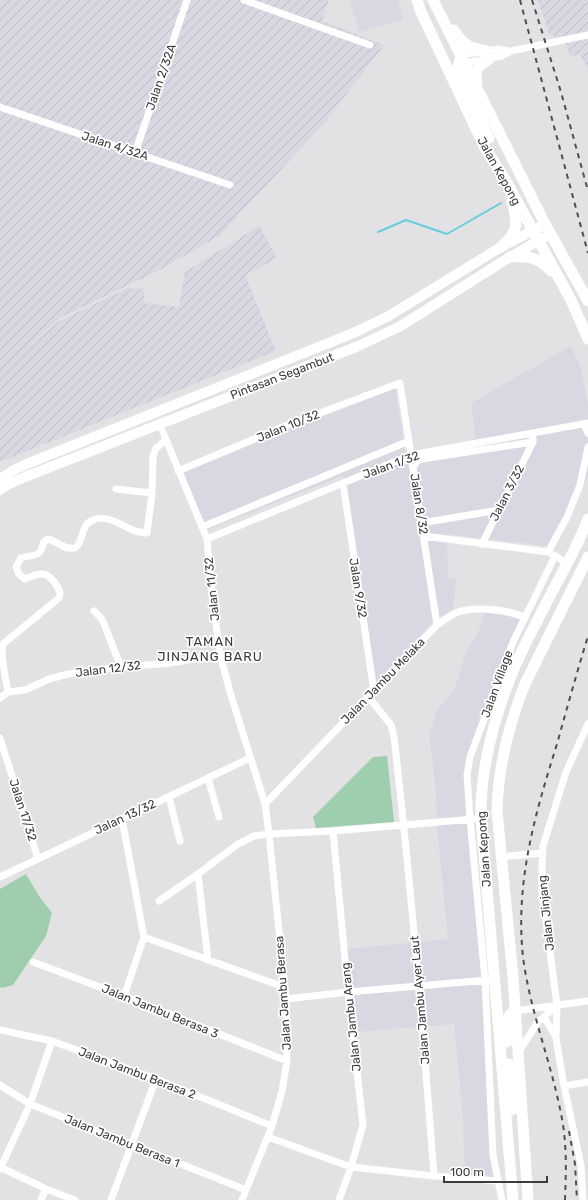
<svg xmlns="http://www.w3.org/2000/svg" width="588" height="1200" font-family="Rubik,sans-serif">
	<style>
		.built { fill: #dbd7e2 }
		.industrial { fill: url(#industrial-furrows) }
		.green { fill: #9ecead }
		.lines { fill: none; stroke-linecap: round; stroke-linejoin: round }
		.stream { stroke: #67cddd; stroke-width: 2 }
		.minor { stroke: #fff; stroke-width: 7 }
		.secondary { stroke: #fff; stroke-width: 10 }
		.primary { stroke: #fff; stroke-width: 11 }
		.rail { stroke: #4f4f50; stroke-width: 2; stroke-dasharray: 5 5; stroke-linecap: butt }
		.labels { text-anchor: middle; stroke-width: 3.5; stroke-linejoin: round; paint-order: stroke }
		.street-label { font-size: 12px; fill: #3c3c3d; stroke: #fff }
		.neighbourhood-label { font-size: 13px; letter-spacing: 1px; fill: #3c3c3d; stroke: #fff }
	</style>
	<defs>
		<pattern id="industrial-furrows" width="10" height="10" patternUnits="userSpaceOnUse"><rect width="10" height="10" fill="#dbd7e2"/><path d="M-1 1l2-2M0 10L10 0M9 11l2-2" fill="none" stroke="#bdb9c3"/></pattern>
	</defs>
	<rect width="100%" height="100%" fill="#e2e1e4"/>
	<!-- built -->
	<path class="built" d="M350,0H398L403,20L359,32Z
		M571,346L581,368L588,405V476L549,546L447,534L448,578L456,579L453,609L433,622L376,682L344,475L207,530L182,473L395,388L407,462L477,447L471,403Z
		M485,612L522,619L468,757L495,1178L465,1176L463,1119L454,1024L355,1032L346,949L448,939L437,826L436,792L429,734L437,711L455,688L466,652L477,636Z"/>
	<!-- industrial -->
	<path class="industrial" d="M0,0H329L322,21L384,45L326,121L219,236L156,272L60,318L21,353L59,321L128,288L144,289V303L179,307L185,272L259,226L277,258L245,275L276,351L0,462Z
		M538,0H588V69L580,55L570,56L566,44L549,33Z"/>
	<!-- green -->
	<path class="green" d="M387,756L394,822L316,828L313,817L373,757Z
		M26,874L39,896L52,913L46,936L13,985L2,988L0,987V889Z"/>
	<g class="lines">
		<!-- stream -->
		<path class="stream" d="M378,232L406,220L447,234L501,203"/>
		<!-- minor -->
		<path class="minor" d="M244,0L370,45
			M461,55L498,49L508,51
			M465,63L501,56L511,51L588,35
			M0,107L230,185
			M135,153L187,0
			M584,424L588,433
			M160,425L207,539L212,593L220,654L230,692L265,804L269,834L286,999L287,1061L282,1091L272,1126L242,1200
			M413,468L417,461L422,459L533,442
			M178,471L285,426L400,383L437,625
			M343,483L373,685L371,700L391,725L394,737C411,883 423,1030 434,1176
			M116,489L152,493
			M421,523L499,510
			M202,527L409,441
			M424,536L548,552L559,558L567,565
			M207,539L411,455L588,423
			M482,544L533,442V438
			M548,552L567,517L580,485L588,447
			M94,611L101,618L104,624L121,667
			M8,692C6,680 0,655 3,644L59,598L60,594C59,587 50,573 41,574C36,574 30,577 25,579L19,574L16,567L21,558C26,556 37,556 40,552C44,547 41,541 49,539L67,548H75C83,542 81,531 87,524C102,510 120,525 135,531C139,532 143,533 147,533L152,493L153,456L156,448L166,440
			M0,698L8,692L25,690L49,679L68,674L121,667L171,663L220,654
			M0,738L38,859
			M208,778L219,817
			M169,797L180,841
			M265,804L437,625C443,621 449,616 456,613C473,606 509,609 525,618
			M122,819L144,937L124,996
			M333,831L348,992L363,1125L351,1167L339,1200
			M502,862L504,858L509,856L543,853
			M198,874L208,960
			M0,877L250,758
			M159,901L198,874L238,844L254,836L269,834L333,831L474,819
			M144,937L284,987
			M33,962L124,996L287,1061
			M286,999L348,992L488,980
			M515,1011L588,1001
			M544,1017L556,1037
			M0,1030L52,1041L156,1079L272,1126
			M519,1051L538,1022L557,1005
			M0,1085L30,1104L246,1190
			M564,1086L588,1082
			M268,1137L351,1167L434,1176L499,1181
			M0,1167L46,1189L75,1200
			M0,1169L30,1104L52,1041
			M41,1200L46,1189
			M111,1200L156,1079
			M502,1200L493,1155L485,980L470,819L467,775L470,757L513,642L555,556
			M583,1200L581,1165L564,1086L556,1038L557,1005L542,891V865L543,846L566,772L588,724"/>
		<!-- secondary -->
		<path class="secondary" d="M0,479L14,470L29,463L351,334L387,317L501,247L545,224
			M0,490L7,485L25,477L356,347L399,327L510,257L550,234"/>
		<!-- primary -->
		<path class="primary" d="M417,0L421,12L484,146L506,181L571,300L588,339
			M433,0L545,224L588,301
			M454,30C463,45 469,48 486,51
			M461,55L458,67L460,75L489,138
			M477,84C474,69 478,67 489,59
			M501,247C519,231 518,223 512,201
			M510,257C529,256 538,257 551,271
			M507,1042C506,1031 503,1017 515,1011
			M509,1064L512,1110
			M513,1200L481,818C480,768 494,718 513,671C524,644 539,618 552,592C565,568 578,545 588,519
			M528,1200L513,977L497,811C498,768 509,724 525,684L588,557"/>
		<!-- rail -->
		<path class="rail" d="M520,0L588,253
			M532,0L561,92L588,191
			M569,1131L575,1164L577,1200
			M565,1200C566,1173 567,1146 562,1119C552,1064 530,1012 523,957C515,882 535,814 557,744C567,708 577,672 588,636"/>
	</g>
	<g class="labels">
		<!-- street labels -->
		<g class="street-label">
			<text transform="translate(161 77) rotate(-71)" y="4">Jalan 2/32A</text>
			<text transform="translate(115 146) rotate(18)" y="4">Jalan 4/32A</text>
			<text transform="translate(499 171) rotate(61)" y="4">Jalan Kepong</text>
			<text transform="translate(282 376) rotate(-21)" y="4">Pintasan Segambut</text>
			<text transform="translate(288 426) rotate(-22)" y="4">Jalan 10/32</text>
			<text transform="translate(391 465) rotate(-20)" y="4">Jalan 1/32</text>
			<text transform="translate(507 493) rotate(-63)" y="4">Jalan 3/32</text>
			<text transform="translate(419 504) rotate(81)" y="4">Jalan 8/32</text>
			<text transform="translate(358 588) rotate(81)" y="4">Jalan 9/32</text>
			<text transform="translate(212 589) rotate(-96)" y="4">Jalan 11/32</text>
			<text transform="translate(108 669) rotate(-7)" y="4">Jalan 12/32</text>
			<text transform="translate(383 681) rotate(-46)" y="4">Jalan Jambu Melaka</text>
			<text transform="translate(497 684) rotate(-70)" y="4">Jalan Village</text>
			<text transform="translate(23 810) rotate(72)" y="4">Jalan 17/32</text>
			<text transform="translate(125 817) rotate(-25)" y="4">Jalan 13/32</text>
			<text transform="translate(484 849) rotate(-94)" y="4">Jalan Kepong</text>
			<text transform="translate(546 913) rotate(-96)" y="4">Jalan Jinjang</text>
			<text transform="translate(283 993) rotate(-94)" y="4">Jalan Jambu Berasa</text>
			<text transform="translate(420 1000) rotate(-95)" y="4">Jalan Jambu Ayer Laut</text>
			<text transform="translate(160 1011) rotate(22)" y="4">Jalan Jambu Berasa 3</text>
			<text transform="translate(351 1017) rotate(-96)" y="4">Jalan Jambu Arang</text>
			<text transform="translate(137 1073) rotate(21)" y="4">Jalan Jambu Berasa 2</text>
			<text transform="translate(122 1141) rotate(22)" y="4">Jalan Jambu Berasa 1</text>
		</g>
		<!-- neighbourhood labels -->
		<g class="neighbourhood-label">
			<text x="210" y="646">TAMAN<tspan x="210" dy="15">JINJANG BARU</tspan></text>
		</g>
	</g>
	<!-- scale -->
	<path d="M444 1176v6h103v-6" fill="none" stroke="#3c3c3d" stroke-width="2"/>
	<text x="450" y="1176" font-size="12" fill="#3c3c3d" stroke="#ffffff" stroke-width="3" paint-order="stroke">100 m</text>
</svg>
